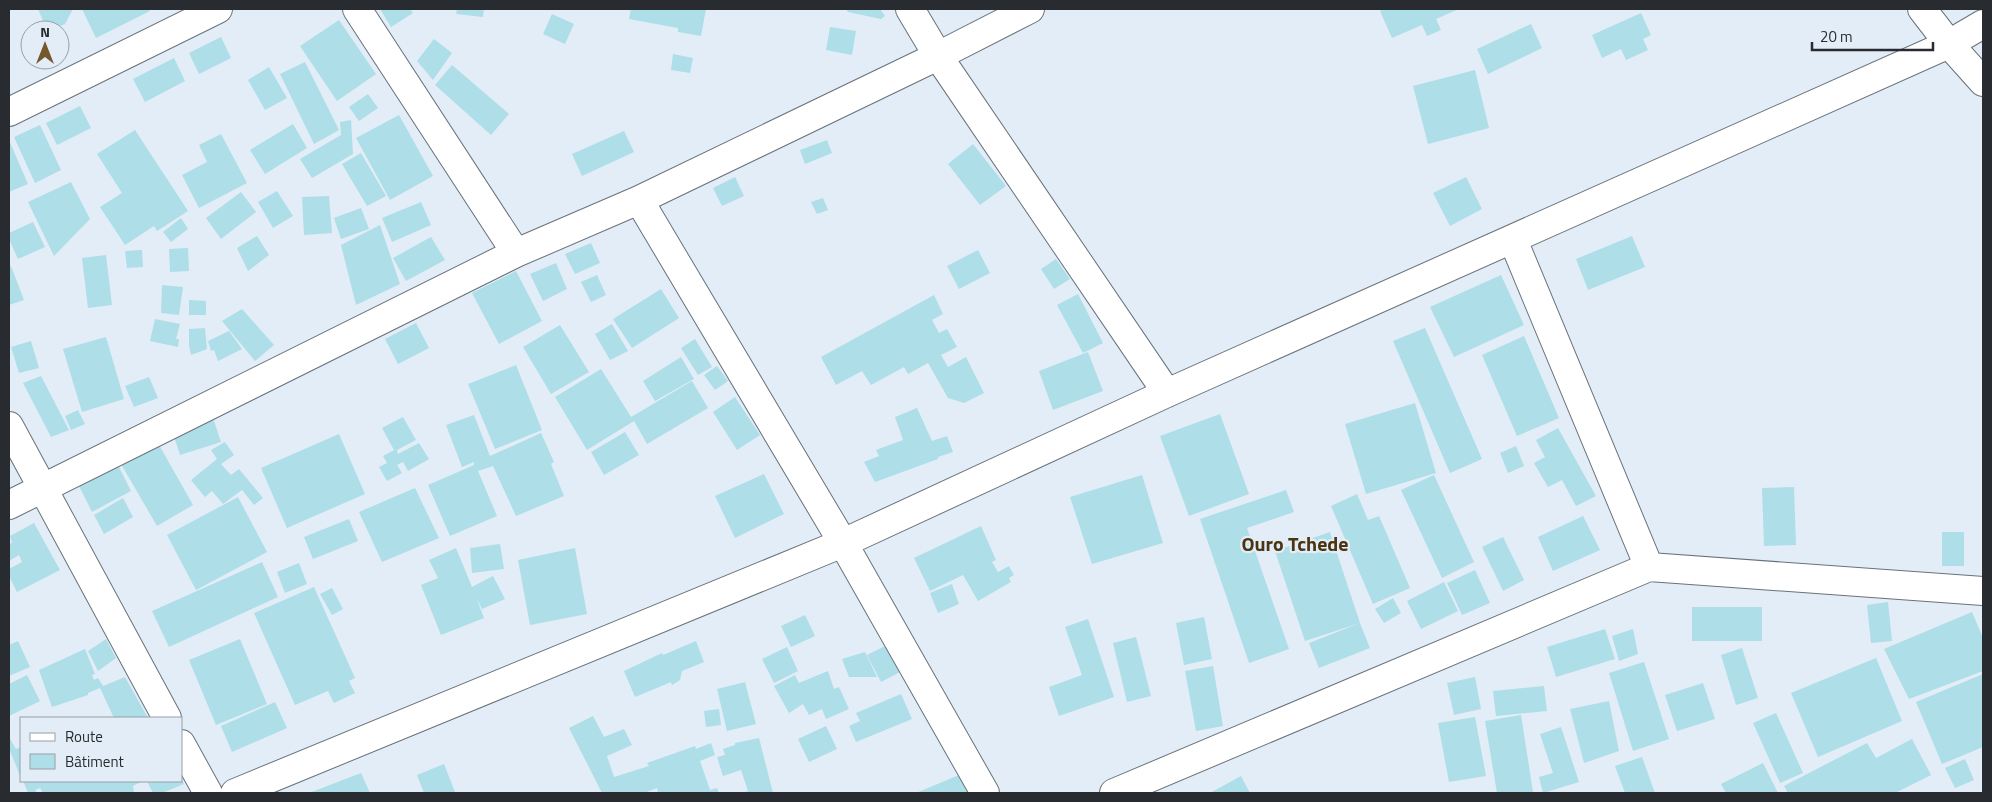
<svg xmlns="http://www.w3.org/2000/svg" width="1992" height="802" font-family="'Titillium Web',sans-serif">
	<style>
		.building { fill: #aedee8 }
		.lines { fill: none; stroke-linecap: round; stroke-linejoin: round }
		.minor-casing { stroke: #69727a; stroke-width: 30 }
		.minor { stroke: #fff; stroke-width: 28 }
		.labels { text-anchor: middle; stroke-width: 4.5; stroke-linejoin: round; paint-order: stroke }
		.quarter-label { font-size: 20px; font-weight: bold; fill: #4b3410; stroke: #e2edf7 }
	</style>
	<rect width="100%" height="100%" fill="#e2edf7"/>
	<!-- building -->
	<path class="building" d="M38,9H73L65,24L51,30H47Z
		M82,9H148L150,11L96,38Z
		M380,9H410L413,13L391,27Z
		M457,9H484L483,17L456,14Z
		M631,9H706L701,36L678,32V28L629,19Z
		M846,9H880L885,16L881,19L848,12Z
		M1385,9H1459L1436,19L1441,30L1427,36L1422,25L1392,38L1380,11Z
		M1641,13L1651,35L1643,39L1648,50L1626,60L1621,49L1602,58L1592,35Z
		M552,14L574,24L565,44L543,34Z
		M339,20L376,74L337,101L300,46Z
		M1531,24L1542,48L1488,74L1477,49Z
		M830,27L856,31L852,55L826,50Z
		M221,37L231,58L199,74L189,53Z
		M434,39L452,53L433,80L417,61Z
		M673,54L693,58L690,73L671,70Z
		M174,58L185,81L145,102L133,79Z
		M305,62L339,130L314,144L280,74Z
		M452,65L509,114L491,135L435,85Z
		M269,67L287,98L265,110L248,80Z
		M1475,70L1489,128L1428,144L1413,86Z
		M368,94L378,108L359,121L349,107Z
		M80,106L91,128L57,145L46,123Z
		M399,115L433,176L390,200L356,138Z
		M351,120L353,154L312,178L300,159L341,135L340,122Z
		M293,124L307,148L265,174L250,150Z
		M40,125L61,170L35,183L14,137Z
		M135,130L188,211L157,231L154,226L125,245L100,207L122,193L97,154Z
		M624,131L634,152L582,176L572,154Z
		M221,134L247,183L199,208L182,175L207,162L199,145Z
		M9,140L28,184L9,192Z
		M827,140L832,153L805,164L800,150Z
		M973,144L1006,186L980,205L948,164Z
		M361,153L386,196L367,206L342,164Z
		M735,177L744,196L722,206L713,188Z
		M1466,177L1482,209L1450,226L1433,193Z
		M71,182L90,219L54,256L28,202Z
		M277,191L293,216L273,228L258,202Z
		M241,192L256,212L221,239L206,218Z
		M329,196L332,233L304,235L302,197Z
		M823,198L828,210L817,214L811,202Z
		M421,202L431,225L392,242L382,218Z
		M361,208L369,229L341,239L334,218Z
		M181,218L188,229L171,242L163,232Z
		M33,222L45,247L18,259L9,239V233Z
		M380,225L400,284L356,305L341,245Z
		M257,236L269,255L248,271L237,248Z
		M1632,236L1645,267L1588,290L1576,259Z
		M431,237L445,260L406,281L393,258Z
		M591,243L600,263L575,274L565,254Z
		M188,248L189,271L170,272L169,249Z
		M142,250L143,267L127,268L125,251Z
		M978,250L990,273L959,289L947,266Z
		M106,255L112,305L88,308L82,258Z
		M1056,259L1070,279L1054,289L1041,269Z
		M556,263L567,289L543,301L530,274Z
		M11,266L24,300L9,305V267Z
		M516,271L542,321L499,344L472,293Z
		M597,275L606,295L591,302L581,282Z
		M1501,275L1524,325L1454,357L1430,307Z
		M162,285L183,287L179,315L161,313Z
		M661,289L679,318L632,348L613,319Z
		M1078,294L1103,343L1083,353L1057,305Z
		M934,295L943,314L932,320L939,333L947,329L957,347L941,355L948,367L966,357L984,393L964,403L948,398L928,363L908,374L904,367L871,385L862,371L836,385L821,357Z
		M189,300L206,301V315H189Z
		M242,309L274,345L255,361L222,321Z
		M155,319L180,324L176,339H179L178,347L150,341Z
		M416,323L429,348L398,364L385,339Z
		M612,324L628,351L610,360L595,334Z
		M560,325L589,372L551,394L523,347Z
		M205,328L207,349L191,355L189,345V329Z
		M1425,328L1482,459L1450,473L1393,341Z
		M229,331L242,349L218,361L214,350L211,351L208,341Z
		M1524,336L1559,418L1517,436L1482,355Z
		M106,337L124,399L82,412L63,349Z
		M695,339L712,367L698,375L681,348Z
		M31,341L39,368L19,373L11,347Z
		M1088,352L1103,391L1053,410L1039,371Z
		M681,357L694,379L655,401L643,381Z
		M516,365L542,430L495,449L468,384Z
		M717,366L728,381L715,390L704,375Z
		M601,369L631,417L692,381L708,408L647,444L634,421L587,450L555,397Z
		M41,376L69,430L51,437L23,383Z
		M149,377L158,398L134,407L125,386Z
		M735,397L760,435L737,450L713,412Z
		M1415,403L1436,473L1366,494L1345,424Z
		M917,408L932,441L947,436L953,452L938,457V459L875,482L864,462L879,456L876,450L903,440L895,417Z
		M78,410L85,424L71,430L65,416Z
		M1220,414L1249,494L1189,516L1160,436Z
		M474,415L490,456L541,433L554,462L551,464L564,496L516,516L493,466L478,471L497,516L450,536L428,485L474,465V462L462,467L446,425Z
		M403,417L416,440L397,450L398,454L419,443L429,459L408,471L403,462L397,465L402,473L387,481L379,467L387,463L383,456L394,450L382,428Z
		M213,418L221,442L180,455L172,430Z
		M1558,428L1596,496L1576,506L1562,480L1548,487L1534,463L1545,457L1536,440Z
		M625,432L639,455L604,475L591,452Z
		M339,434L365,494L287,528L261,468Z
		M225,442L234,455L221,464L231,475L239,469L263,498L254,505L242,490L223,504L212,491L205,497L191,480L217,459L211,450Z
		M158,443L193,505L157,526L121,464Z
		M1516,446L1524,466L1508,473L1500,453Z
		M117,463L131,491L92,512L78,484Z
		M764,474L784,514L735,538L715,496Z
		M1142,475L1163,543L1092,564L1070,497Z
		M1434,475L1474,562L1442,578L1401,490Z
		M1794,487L1796,545L1764,546L1762,488Z
		M415,488L439,538L382,562L359,512Z
		M1286,490L1294,512L1247,528L1289,649L1249,663L1200,519Z
		M1357,494L1368,520L1379,516L1410,588L1373,604L1331,506Z
		M238,497L267,552L196,590L167,535Z
		M123,498L133,517L104,534L94,515Z
		M1583,516L1600,550L1553,571L1538,537Z
		M349,519L358,541L313,559L304,537Z
		M34,523L60,570L17,592L9,576V569L22,562L19,555L9,561V544L12,543L10,536Z
		M981,526L996,560L992,562L998,572L1009,566L1014,575L1009,578L1011,582L978,601L963,575L930,591L914,558Z
		M1330,532L1360,623L1305,641L1275,551Z
		M1942,532H1964V566H1942Z
		M1503,537L1524,580L1503,591L1482,547Z
		M500,544L504,569L472,573L470,548Z
		M456,548L472,587L493,576L505,599L482,609L476,597L484,618L441,635L421,585L438,578L429,560Z
		M575,548L587,614L530,625L518,560Z
		M262,562L278,597L169,647L152,611Z
		M299,563L307,584L285,593L277,572Z
		M1475,570L1490,603L1462,615L1447,583Z
		M1444,582L1458,611L1421,629L1407,601Z
		M952,584L959,604L938,613L930,593Z
		M314,587L355,678L349,681L355,693L334,703L328,691L295,705L254,613Z
		M332,588L343,609L332,615L320,594Z
		M1393,598L1401,613L1384,623L1375,609Z
		M1888,602L1892,641L1871,643L1867,605Z
		M1692,607H1762V641H1692Z
		M1972,612L1983,638V671L1909,699L1884,649Z
		M805,615L815,636L791,647L781,626Z
		M1204,617L1212,659L1184,665L1176,623Z
		M1088,619L1114,697L1059,716L1049,687L1082,675L1065,627Z
		M1360,623L1370,648L1319,668L1309,643Z
		M1605,629L1615,659L1556,677L1547,647Z
		M1633,629L1638,654L1619,661L1612,636Z
		M1136,637L1151,696L1127,702L1113,643Z
		M106,639L116,658L98,671L88,651Z
		M240,639L267,704L216,725L189,660Z
		M18,641L30,667L9,676V645Z
		M696,641L704,662L682,671L680,680L672,685L671,682L635,697L624,671L662,653L663,655Z
		M891,643L904,670L881,682L867,655Z
		M787,647L798,671L774,683L762,659Z
		M1742,648L1758,698L1736,705L1721,655Z
		M85,649L95,674L92,675L94,680L98,678L103,686L125,677L148,718H114L100,688L88,693V695L52,707L39,670Z
		M865,652L877,677H849L842,659Z
		M1876,658L1902,721L1818,757L1791,693Z
		M1644,662L1669,739L1633,751L1609,673Z
		M1213,666L1223,726L1196,731L1185,671Z
		M828,671L834,689L839,687L849,709L826,719L822,709L809,715L803,704L789,713L774,686L795,675L799,683Z
		M1983,674V747L1942,764L1916,702Z
		M27,675L40,701L9,716V684Z
		M1475,677L1481,709L1454,715L1447,683Z
		M745,682L756,724L727,731L717,689Z
		M1703,683L1715,719L1677,731L1665,695Z
		M1544,686L1547,711L1496,716L1493,691Z
		M901,694L912,719L856,742L849,726L860,721L856,713Z
		M1609,701L1619,751L1584,763L1570,709Z
		M275,702L287,728L232,752L221,726Z
		M719,709L721,725L706,727L704,711Z
		M1776,713L1803,773L1780,783L1753,723Z
		M1521,715L1533,792L1497,793L1485,721Z
		M593,716L604,737L624,729L632,745L607,756L614,777L649,766L647,763L695,746L696,749L711,743L715,755L700,761L710,790L717,788L719,793H658L657,788L644,793H602L569,728Z
		M1475,717L1486,776L1449,782L1438,723Z
		M826,726L837,749L809,762L798,739Z
		M1561,727L1579,782L1543,793L1539,777L1553,773L1540,734Z
		M9,737L16,749L21,747V778L10,751L9,752Z
		M759,738L773,793H742L748,791L741,770L723,776L717,757L725,755L723,749L735,745V743Z
		M1912,739L1931,775L1895,793H1788L1784,786L1867,743L1876,758Z
		M1642,757L1655,793H1625L1615,766Z
		M1965,759L1974,780L1955,788L1945,768Z
		M1763,763L1778,793H1726L1721,784Z
		M444,764L455,792L451,793H424L417,775Z
		M361,773L370,793H309Z
		M959,775L968,793H916Z
		M1241,776L1250,793H1210Z
		M181,778L184,784L162,793H153L147,781H181Z
		M23,781H143L133,786L134,793H43L40,788L35,790L37,793H28Z"/>
	<g class="lines">
		<!-- minor casing -->
		<g class="minor-casing">
			<path id="minor" d="M357,9L516,253
				M910,9L938,56L1167,393
				M1922,9L1949,44L1983,82
				M9,112L218,9
				M639,200L843,543L985,793
				M1513,240L1649,567
				M9,426L167,718
				M9,505L516,253L639,200L938,56L1030,9
				M181,744L208,793
				M235,793L843,543L1167,393L1949,44L1983,24
				M1114,793L1649,567L1983,591"/>
		</g>
		<!-- minor -->
		<use href="#minor" class="minor"/>
	</g>
	<g class="labels">
		<!-- quarter labels -->
		<g class="quarter-label">
			<text x="1295" y="551">Ouro Tchede</text>
		</g>
	</g>
	<!-- border -->
	<rect width="1992" height="802" fill="none" stroke="#282c30" stroke-width="20"/>
	<!-- legend -->
	<rect x="20" y="717" width="162" height="65" fill="#e2edf7" stroke="#98a0a7"/>
	<rect x="30" y="733" width="25" height="8" fill="#ffffff" stroke="#98a0a7"/>
	<text x="65" y="742" font-size="15" fill="#282c30">Route</text>
	<rect x="30" y="754" width="25" height="15" fill="#aedee8" stroke="#98a0a7"/>
	<text x="65" y="767" font-size="15" fill="#282c30">Bâtiment</text>
	<!-- north arrow -->
	<g transform="translate(45 45)"><circle r="24" fill="#e2edf7" stroke="#98a0a7"/>
	<path d="M0-4L9 19L0 12L-9 19Z" fill="#74572a"/>
	<text y="-8" font-size="14" font-weight="bold" text-anchor="middle" fill="#282c30">N</text>
	</g>
	<!-- scale -->
	<path d="M1812 42v8h121v-8" fill="none" stroke="#282c30" stroke-width="2.5"/>
	<text x="1820" y="42" font-size="15" fill="#282c30" stroke="#e2edf7" stroke-width="4" paint-order="stroke">20 m</text>
</svg>
